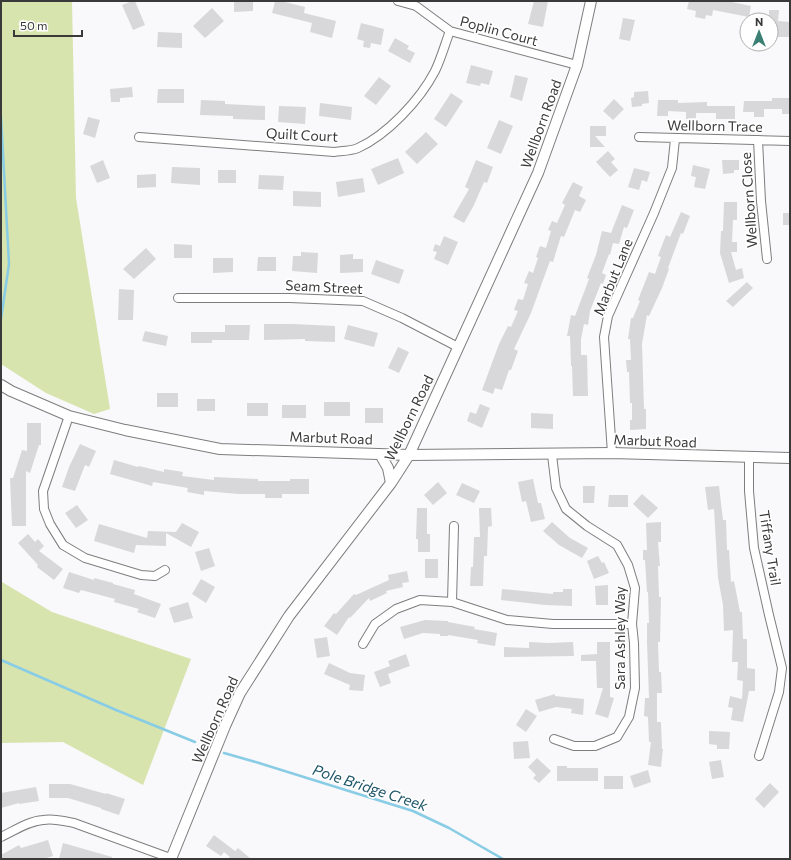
<svg xmlns="http://www.w3.org/2000/svg" width="791" height="860" font-family="Commissioner,sans-serif">
	<style>
		.green { fill: #d7e4ae }
		.lines { fill: none; stroke-linecap: round; stroke-linejoin: round }
		.stream { stroke: #88cce5; stroke-width: 2.5 }
		.building { fill: #d8d8da }
		.minor-casing { stroke: #7e7e7f; stroke-width: 10 }
		.tertiary-casing { stroke: #7e7e7f; stroke-width: 12 }
		.minor { stroke: #fff; stroke-width: 8 }
		.tertiary { stroke: #fff; stroke-width: 10 }
		.labels { text-anchor: middle; stroke-width: 3.5; stroke-linejoin: round; paint-order: stroke }
		.street-label { font-size: 14px; fill: #3a3a3a; stroke: #fff }
		.water-label { font-size: 15px; font-style: italic; fill: #21576a; stroke: #fff }
	</style>
	<rect width="100%" height="100%" fill="#f9f8fa"/>
	<!-- green -->
	<path class="green" d="M1,1H72L76,198L110,409L94,414L46,393L1,364Z
		M1,579L2,582L52,612L191,659L143,785L63,742L1,743Z"/>
	<g class="lines">
		<!-- stream -->
		<path class="stream" d="M1,117L9,264L1,319
			M1,660L116,710L195,742
			M224,753L259,763L413,811L449,828L503,859"/>
	</g>
	<!-- building -->
	<path class="building" d="M132,1H135L145,25L133,30L122,5Z
		M234,1H253V11L234,12Z
		M275,1H281L305,7L304,13L336,21L332,38L310,32L312,23L272,13Z
		M534,1H548L543,27L528,24Z
		M689,1H727L751,6L749,17L713,10L712,16L706,15L705,19L695,17L696,11L687,9Z
		M212,8L224,21L205,38L193,26Z
		M769,10H779L778,21L790,22V37H771V20H769Z
		M623,18L635,20L630,41L619,39Z
		M361,23L384,29L381,45L371,43L370,48L363,47L364,41L357,39Z
		M158,32L182,33V48L157,47Z
		M395,38L409,46L407,49L415,53L410,63L388,51Z
		M471,65L493,71L489,85L481,83L480,86L466,83Z
		M515,75L528,78L522,101L510,97Z
		M379,77L391,86L376,105L364,96Z
		M132,87L133,97L120,98V102H111L110,89Z
		M158,89H184V103H157Z
		M648,91L649,103L642,104V106L632,107L631,98L634,97V92Z
		M451,93L463,101L446,127L434,119Z
		M772,98H790V114H782V109H764V117H754V112H743L744,101H772Z
		M614,99L624,109L613,120L603,111Z
		M201,100L225,101V104L265,106V120L233,119V116L200,115Z
		M658,100H678V103L707,102V106H735V119H716V113H696V118L686,119V112L668,111V116H657Z
		M320,103L352,107L351,120L319,116Z
		M279,106L306,107L305,124L278,122Z
		M88,117L100,120L95,138L83,134Z
		M499,120L513,126L501,154L487,148Z
		M590,126H606V136H595L605,147H590Z
		M426,132L438,144L417,164L405,152Z
		M608,151L615,159L611,162L618,170L610,177L596,162Z
		M398,158L404,173L378,185L371,169Z
		M103,160L110,178L97,183L90,166Z
		M476,160L493,167L487,183L484,182L474,205L464,223L453,217L469,189L465,187Z
		M722,160H739V170H734V173L723,174Z
		M693,165L710,169L705,189L694,187L696,177L691,176Z
		M172,167L200,168V185L171,183Z
		M634,168L650,172L647,182L642,180L639,190L628,187Z
		M218,170H236V183H218Z
		M156,174V187L137,188V175Z
		M259,175L284,176L283,190L258,189Z
		M363,178L365,192L338,197L336,182Z
		M573,182L583,187L579,196L586,200L580,212L575,210L564,237L561,236L553,262L550,261L531,313L514,349L518,351L511,370H509L502,390L495,388L493,394L482,390L499,344L508,326L511,327L518,311L514,310L518,299L523,300L528,284L524,283L529,271L533,273L538,258L536,257L540,246L546,248L551,231L548,230L552,221L557,223L565,205L562,203Z
		M293,191L321,192V207L293,206Z
		M724,202H737V220H733L732,242H737V252H731L736,270L742,268L744,278L729,283L720,253L721,231H723Z
		M622,205L634,210L627,228L624,227L619,244L613,243L610,255L609,254L602,273L606,275L603,284L601,283L590,311L588,325L584,324L581,339V355H587L588,396H573L572,366H571L570,336H567L571,315L575,316L589,279L587,278L596,255L602,231L611,233Z
		M681,212L690,216L683,234L681,233L668,268L669,269L662,288L649,316L647,315L642,344L644,409H646V429L630,430V420H632V403H630L629,372H627L626,360H631L630,339H628L631,318H633L640,301L638,300L649,272L655,274L661,257L658,256L666,235L670,237Z
		M783,213H790V225H783Z
		M444,236L458,242L448,265L434,259L437,252L433,251L435,244L440,246Z
		M174,244L192,245V258H174Z
		M146,248L156,259L134,279L123,269Z
		M301,252L318,253L317,273L292,271L293,256H301Z
		M353,254V259H363V272L340,273V255Z
		M258,257H276V271H257Z
		M213,258H233V272L213,273Z
		M376,260L404,270L399,284L371,274Z
		M747,282L753,288L733,307L726,301Z
		M119,289L134,290L133,320H118Z
		M264,324H293L335,326V342L305,341V339L264,340Z
		M225,325H250L249,340H212V343H191V332H225Z
		M348,325L378,333L374,347L344,339Z
		M145,331L168,336L166,346L142,341Z
		M398,347L409,352L399,373L388,368Z
		M157,393H178V407H157Z
		M197,399H215V411H197Z
		M324,402H350V416H324Z
		M247,403H268V416H247Z
		M480,404L490,408L482,428L467,421L470,412L476,414Z
		M282,405H306V418H282Z
		M365,408H383V423H365Z
		M531,413L553,414V429L531,428Z
		M27,423H41V445H39L30,473L26,471V526H12L10,478H13L22,450L27,451Z
		M80,444L96,451L89,467L85,465L75,491L62,487L69,467Z
		M114,460L138,467L139,466L164,472V469L183,472L182,476L214,480V477L258,479V481H290V479H309V494H282V498H265V494H239L204,491V495L187,492L188,488L153,482L152,486L110,474Z
		M533,479L538,503H541L545,519L531,522L526,501L522,502L518,482Z
		M438,482L447,493L433,505L424,495Z
		M462,483L480,491L474,503L456,495Z
		M583,486H595L594,503H583Z
		M719,486L723,520H726L727,550H729L731,582L734,581L740,612H742L743,639H747V668L755,669V691H749L743,722L731,720L733,708L728,707L730,696L742,699L743,681L737,680L738,662H732L733,630L724,631L723,605L718,578L714,509L708,510L705,487Z
		M642,494L658,508L648,518L633,504Z
		M609,495H628V507H608Z
		M77,505L88,520L76,528L65,513Z
		M417,508H427V534H430V552H418V539H416Z
		M479,508H491L492,526L488,527L487,556H484L483,586H470L471,567H473L474,537H480Z
		M552,522L570,538L588,548L582,558L559,545L543,531Z
		M661,522V542H658L660,566H658L659,597H661L660,642H658L659,672H661L662,693H657V722H661L662,749H663L661,767L648,765L651,742H649L648,717L644,716L645,698H649L647,642V623H649L648,592H647L645,560H643V550H647L646,523Z
		M182,523L199,532L191,547L166,533V546L136,545L134,553L94,541L99,524L147,538L148,531L176,532Z
		M28,534L35,542L38,539L44,546L39,551L63,569L54,580L37,567L38,565L18,543Z
		M209,548L215,566L201,571L195,552Z
		M598,556L602,563L604,562L609,573L594,579L587,561Z
		M425,559H438V578H425Z
		M407,571L409,582L402,583L403,587L386,591L387,593L370,601L369,598L350,618L349,617L337,635L324,626L334,613L336,614L354,594L356,595L389,580L388,575Z
		M69,572L94,580V578L113,583V584L135,590L134,594L161,604L155,618L137,612L139,609L114,602L115,599L81,590L79,593L63,588Z
		M201,579L215,587L206,603L192,594Z
		M608,585V605H596L595,586Z
		M502,589L553,594V592H563V589H572V606L545,605L501,600Z
		M188,602L193,618L174,623L169,608Z
		M425,620L448,621V622L475,627L474,629L497,633L495,646L477,643L478,640L448,635V636H440V634L423,633L404,639L400,627Z
		M327,637L330,656L317,658L314,639Z
		M529,642L549,643L573,642L574,656L504,657V647L529,648Z
		M597,642H610V697L614,698L608,718L595,714L603,688H597L596,661H581V655L597,654Z
		M406,654L410,666L388,674L391,683L380,687L374,672L390,666L388,661Z
		M329,663L350,673L365,675L363,691L349,690L350,685L324,674Z
		M555,694V696L584,699L583,715L571,713L572,709L556,707L539,712L535,700Z
		M526,709L537,716L526,732L516,725Z
		M709,731L730,732L729,749H717V745L709,744Z
		M528,741L530,758L514,759L513,742Z
		M537,758L551,771L539,783L533,778L536,775L528,767Z
		M721,760L724,777L712,779L709,762Z
		M557,766H567V768H598V781H557Z
		M648,770L651,782L634,788L630,776Z
		M604,776H623V789H604Z
		M770,783L779,792L764,808L755,799Z
		M49,784H70L106,794V793L125,799L119,815L101,809V808L68,798H49Z
		M36,787L39,801L19,804V803L1,808V793Z
		M214,835L235,851L238,848L251,859H228L230,857L224,852L221,856L206,846Z
		M48,840L53,856L43,859H1V855L19,845L21,848Z
		M63,843L112,857V859H59Z"/>
	<g class="lines">
		<!-- minor casing -->
		<g class="minor-casing">
			<path id="minor" d="M398,1L416,6L450,31L577,65
				M139,137L334,152C341,151 351,151 358,148C387,135 420,100 435,71C441,59 445,44 450,31
				M639,137L790,141
				M758,140L761,201L767,259
				M178,298H290L363,301L402,318L458,347
				M69,416L43,491L44,509L50,524L63,545L85,558L141,575L155,576L165,570
				M612,453L604,337L608,316L654,213L672,168L675,139
				M552,455L556,488L566,509L587,526L617,545L628,565L635,588L632,624L634,643L635,688L629,717L617,737L595,746H574L554,739
				M749,458V491L754,548L769,615L782,668L779,692L759,756
				M452,602L454,526
				M363,644L375,624L396,609L420,600L452,602L507,620L553,624H632
				M1,837C14,831 28,821 43,820C53,818 64,821 74,823L173,859"/>
		</g>
		<!-- tertiary casing -->
		<g class="tertiary-casing">
			<path id="tertiary" d="M1,385L11,391L69,416L125,430L220,449L409,455L612,453L790,458
				M380,454L388,468L391,483
				M171,859L225,726L240,693L289,616L391,483L409,455L538,173L577,65L591,1"/>
		</g>
		<!-- minor -->
		<use href="#minor" class="minor"/>
		<!-- tertiary -->
		<use href="#tertiary" class="tertiary"/>
	</g>
	<g class="labels">
		<!-- street labels -->
		<g class="street-label">
			<text transform="translate(499 31) rotate(15)" y="5">Poplin Court</text>
			<text transform="translate(541 124) rotate(-70)" y="5">Wellborn Road</text>
			<text transform="translate(715 126) rotate(1)" y="5">Wellborn Trace</text>
			<text transform="translate(302 135) rotate(3)" y="5">Quilt Court</text>
			<text transform="translate(749 200) rotate(-94)" y="5">Wellborn Close</text>
			<text transform="translate(613 277) rotate(-68)" y="5">Marbut Lane</text>
			<text transform="translate(324 287) rotate(3)" y="5">Seam Street</text>
			<text transform="translate(409 418) rotate(-64)" y="5">Wellborn Road</text>
			<text transform="translate(331 438) rotate(2)" y="5">Marbut Road</text>
			<text transform="translate(655 441) rotate(2)" y="5">Marbut Road</text>
			<text transform="translate(770 548) rotate(81)" y="5">Tiffany Trail</text>
			<text transform="translate(620 638) rotate(-90)" y="5">Sara Ashley Way</text>
			<text transform="translate(215 720) rotate(-66)" y="5">Wellborn Road</text>
		</g>
		<!-- water labels -->
		<g class="water-label">
			<text transform="translate(370 788) rotate(18)" y="5">Pole Bridge Creek</text>
		</g>
	</g>
	<!-- border -->
	<rect width="791" height="860" fill="none" stroke="#3a3a3a" stroke-width="4"/>
	<!-- north arrow -->
	<g transform="translate(759 32)"><circle r="19" fill="#ffffff" stroke="#b0b0b0"/>
	<path d="M0-3L7 15L0 10L-7 15Z" fill="#3b7f73"/>
	<text y="-6" font-size="11" font-weight="bold" text-anchor="middle" fill="#3a3a3a">N</text>
	</g>
	<!-- scale -->
	<path d="M14 30v6h68v-6" fill="none" stroke="#3a3a3a" stroke-width="2"/>
	<text x="20" y="30" font-size="12" fill="#3a3a3a" stroke="#ffffff" stroke-width="3" paint-order="stroke">50 m</text>
</svg>
